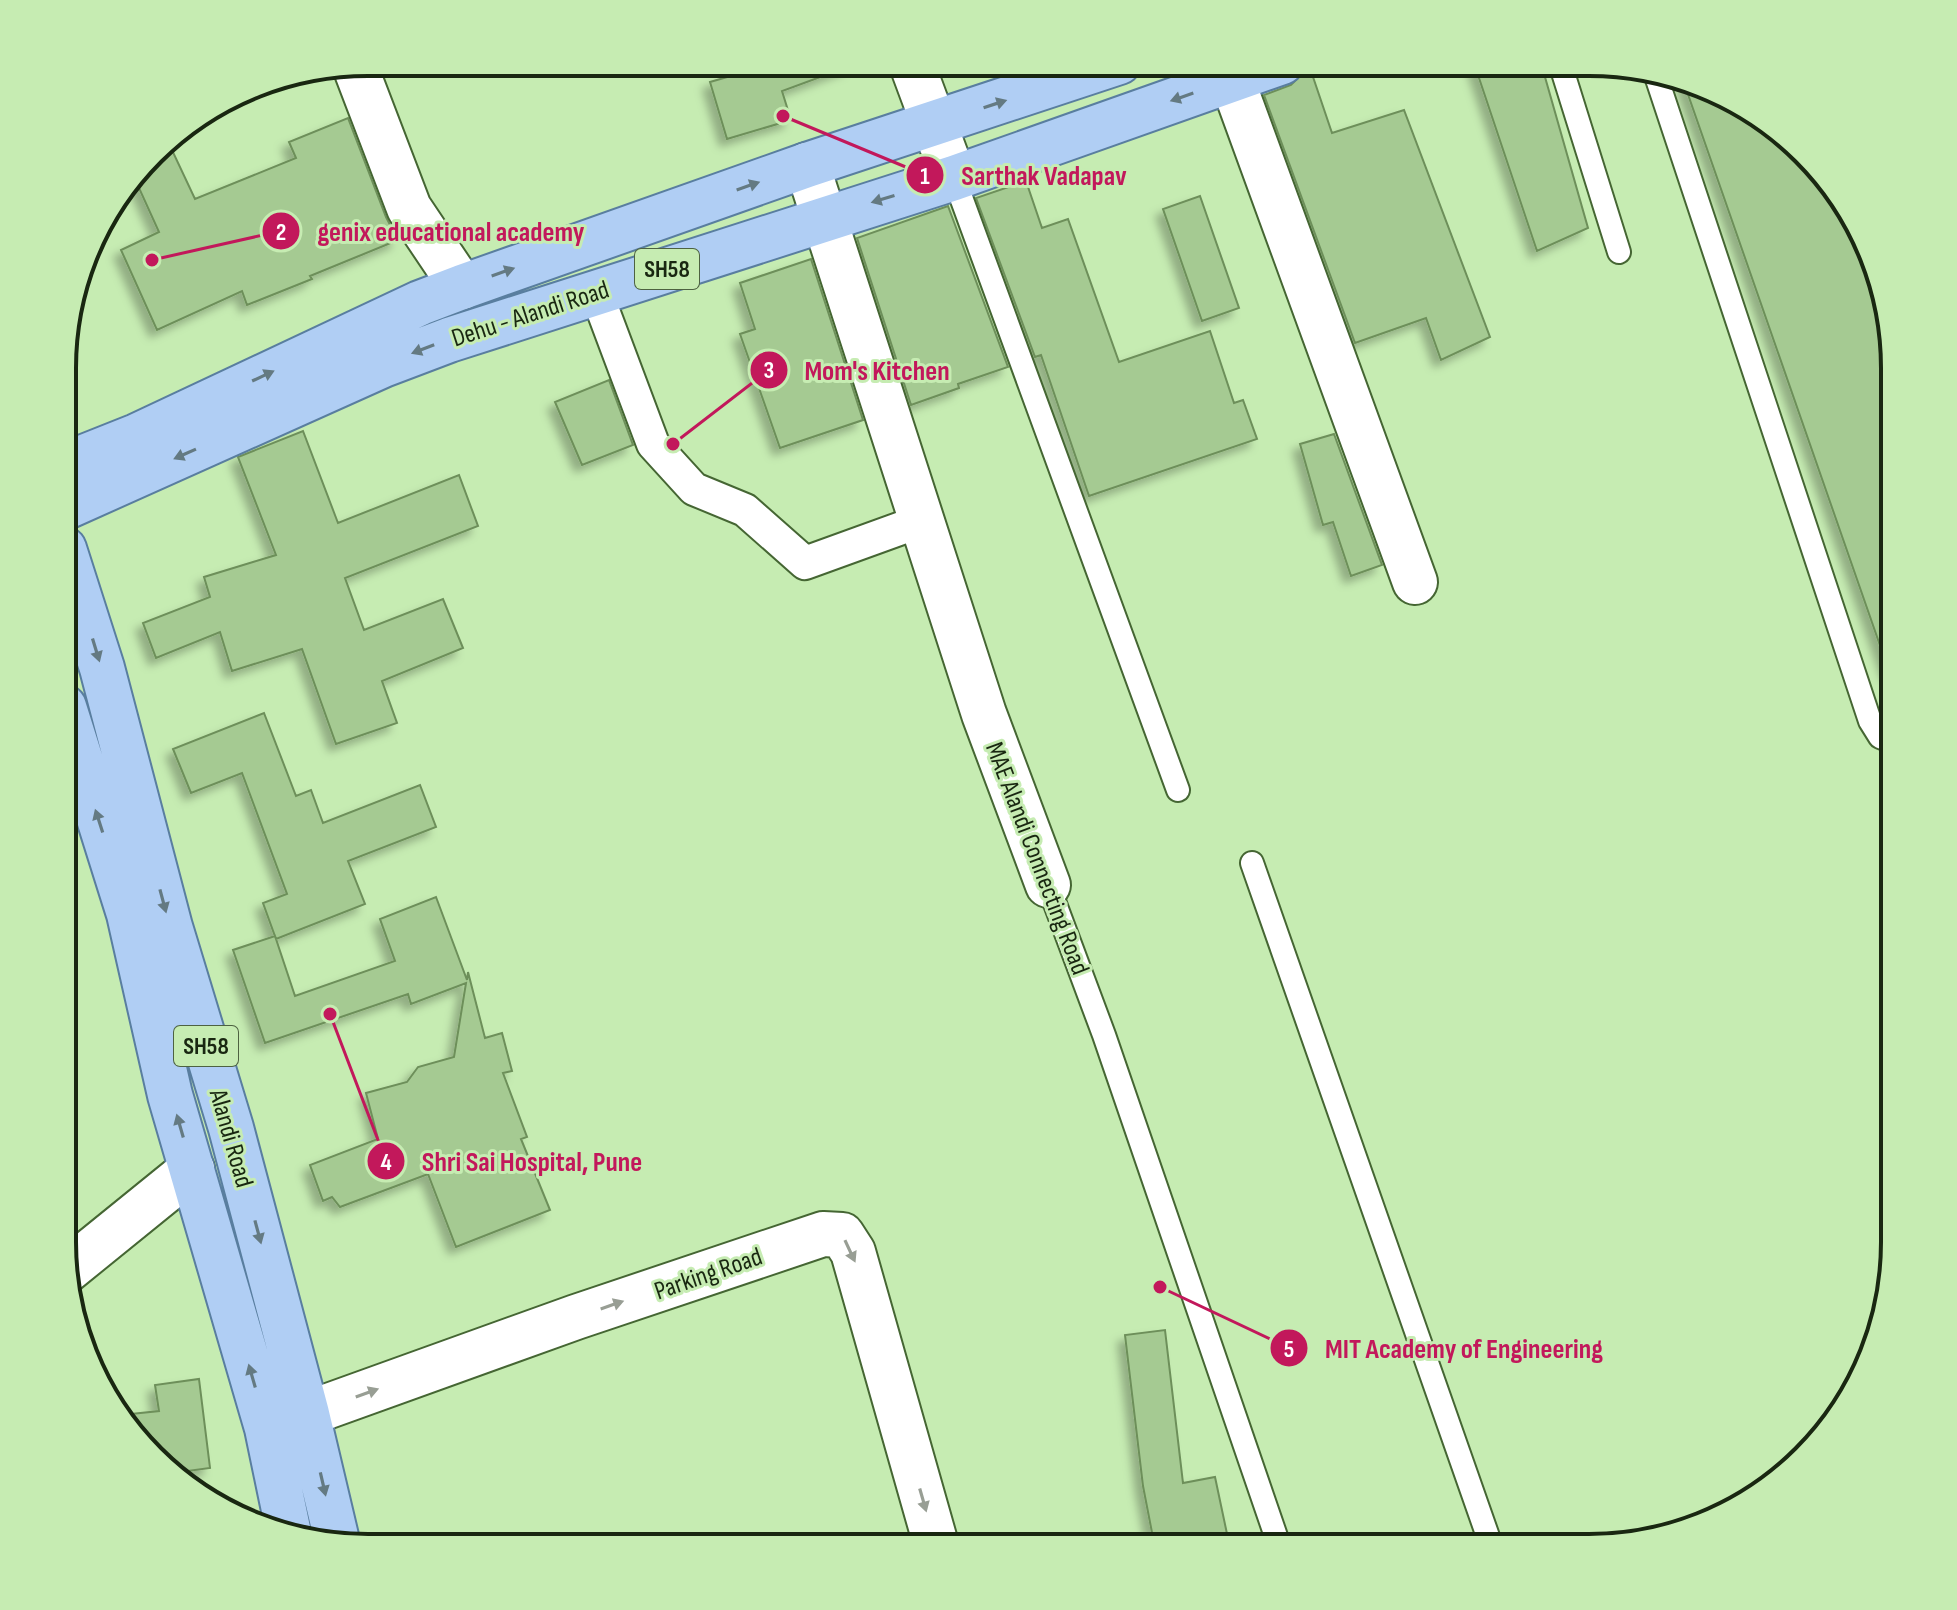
<svg xmlns="http://www.w3.org/2000/svg" width="1957" height="1610" font-family="'Sofia Sans Condensed',sans-serif">
	<style>
		.building { fill: #a5ca92; stroke: #6d8f5a; stroke-width: 2; filter: url(#shadow) }
		.lines { fill: none; stroke-linecap: round; stroke-linejoin: round }
		.service-casing { stroke: #456633; stroke-width: 26 }
		.pedestrian-casing { stroke: #456633; stroke-width: 36 }
		.minor-casing { stroke: #456633; stroke-width: 48 }
		.primary-casing { stroke: #597e9f; stroke-width: 48 }
		.service { stroke: #fff; stroke-width: 22 }
		.pedestrian { stroke: #fff; stroke-width: 32 }
		.minor { stroke: #fff; stroke-width: 44 }
		.primary { stroke: #b0cef4; stroke-width: 44 }
		.oneway { fill: #647a82 }
		.oneway2 { fill: #989e94 }
		.labels { text-anchor: middle; stroke-width: 6; stroke-linejoin: round; paint-order: stroke }
		.shield { fill: #c6ecb2; stroke: #4d6241; stroke-width: 2 }
		.shield-label { font-size: 24px; font-weight: bold; fill: #192711 }
		.street-label { font-size: 26px; fill: #192711; stroke: #c6ecb2 }
		.rim { fill: none; stroke: #192711; stroke-width: 4 }
		.leader { fill: none; stroke: #c2185b; stroke-width: 3 }
		.callout-dot { fill: #c2185b; stroke: #c6ecb2; stroke-width: 3 }
		.mark-label { font-size: 24px; text-anchor: middle; font-weight: bold; fill: #fff }
		.callout-label { font-size: 28px; text-anchor: middle; font-weight: bold; fill: #c2185b; stroke: #c6ecb2; stroke-width: 6; stroke-linejoin: round; paint-order: stroke }
	</style>
	<defs>
		<filter id="shadow"><feDropShadow dx="-7" dy="7" stdDeviation="4" flood-color="#0004"/></filter>
	</defs>
	<rect width="100%" height="100%" fill="#c6ecb2"/>
	<!-- building -->
	<path class="building" d="M779,62H849L850,66L782,91L791,120L727,139L710,82Z
		M1474,63H1541L1588,228L1537,251Z
		M1311,71L1332,133L1404,110L1490,337L1441,360L1426,318L1355,343L1264,95L1291,85L1303,73Z
		M1683,80L1707,85L1805,151L1871,250L1895,368V673L1890,674Z
		M348,118L386,217L398,240L310,276L312,279L247,305L242,291L157,330L121,250L159,232L134,177L146,162L172,150L195,199L296,158L289,142Z
		M1026,181L1042,228L1068,219L1119,362L1210,331L1234,403L1243,400L1257,439L1089,496L1041,355L1035,357L976,198Z
		M1200,196L1239,308L1202,321L1163,209Z
		M948,206L1008,367L958,384L959,388L911,405L857,238Z
		M811,259L863,420L780,448L740,334L755,329L740,283Z
		M609,380L633,445L582,465L555,402Z
		M303,431L338,523L459,475L478,526L345,578L364,630L443,599L463,648L382,681L397,723L336,744L302,649L232,671L220,632L156,658L143,623L210,597L204,577L276,555L238,457Z
		M1334,434L1382,565L1351,576L1333,522L1323,525L1300,444Z
		M264,713L296,796L311,790L323,823L420,785L436,827L348,861L365,904L276,939L263,903L287,894L242,773L191,793L173,749Z
		M436,897L467,980L468,972L485,1038L502,1033L512,1071L503,1073L527,1137L521,1139L550,1210L456,1247L428,1174L340,1207L332,1197L323,1201L310,1165L378,1139L366,1093L407,1082L418,1067L454,1057L466,983L411,1004L408,994L265,1043L233,950L275,936L295,996L395,961L380,919Z
		M1165,1330L1183,1483L1215,1477L1230,1548H1155L1143,1486L1125,1335Z
		M199,1379L210,1468L173,1473L152,1459L121,1415L159,1411L155,1385Z"/>
	<g class="lines">
		<!-- service casing -->
		<g class="service-casing">
			<path id="service" d="M1560,63L1619,252
				M1655,73L1870,721L1880,737L1895,743
				M954,178L1178,790
				M1252,863L1492,1548
				M1048,885L1104,1035L1280,1548"/>
		</g>
		<!-- pedestrian casing -->
		<g class="pedestrian-casing">
			<path id="pedestrian" d="M596,292L653,444L694,489L745,510L805,563L921,521"/>
		</g>
		<!-- minor casing -->
		<g class="minor-casing">
			<path id="minor" d="M911,62L954,178
				M354,64L409,208L462,287
				M1232,80L1415,582
				M807,165L984,714L1048,885
				M65,1272L192,1169
				M273,1426L576,1317L823,1234L842,1235L853,1252L937,1548"/>
		</g>
		<!-- primary casing -->
		<g class="primary-casing">
			<path id="primary" d="M64,465L137,436L420,303L462,287L807,165L1119,62
				M64,508L383,365L449,340L954,178L1282,62
				M64,549L102,668L170,927L231,1128L307,1414L338,1545
				M64,707L129,914L170,1095L267,1428L289,1534"/>
		</g>
		<!-- service -->
		<use href="#service" class="service"/>
		<!-- pedestrian -->
		<use href="#pedestrian" class="pedestrian"/>
		<!-- minor -->
		<use href="#minor" class="minor"/>
		<!-- primary -->
		<use href="#primary" class="primary"/>
	</g>
	<!-- one-way arrows -->
	<defs><path id="oneway-solid" d="M-6-.8H1V-3.2L6.5 0L1 3.2V.8H-6Z" transform="scale(2)"/></defs>
	<g class="oneway">
		<use href="#oneway-solid" transform="translate(1182 97) rotate(161)"/>
		<use href="#oneway-solid" transform="translate(995 104) rotate(-18)"/>
		<use href="#oneway-solid" transform="translate(748 186) rotate(-19)"/>
		<use href="#oneway-solid" transform="translate(883 199) rotate(163)"/>
		<use href="#oneway-solid" transform="translate(503 272) rotate(-19)"/>
		<use href="#oneway-solid" transform="translate(423 349) rotate(159)"/>
		<use href="#oneway-solid" transform="translate(263 376) rotate(-25)"/>
		<use href="#oneway-solid" transform="translate(185 454) rotate(156)"/>
		<use href="#oneway-solid" transform="translate(96 650) rotate(73)"/>
		<use href="#oneway-solid" transform="translate(99 821) rotate(-108)"/>
		<use href="#oneway-solid" transform="translate(163 901) rotate(75)"/>
		<use href="#oneway-solid" transform="translate(180 1126) rotate(-106)"/>
		<use href="#oneway-solid" transform="translate(258 1232) rotate(75)"/>
		<use href="#oneway-solid" transform="translate(252 1376) rotate(-106)"/>
		<use href="#oneway-solid" transform="translate(323 1484) rotate(77)"/>
	</g>
	<g class="oneway2">
		<use href="#oneway-solid" transform="translate(850 1251) rotate(65)"/>
		<use href="#oneway-solid" transform="translate(612 1305) rotate(-19)"/>
		<use href="#oneway-solid" transform="translate(367 1393) rotate(-20)"/>
		<use href="#oneway-solid" transform="translate(923 1500) rotate(74)"/>
	</g>
	<g class="labels">
		<!-- shield labels -->
		<g class="shield">
			<rect x="635" y="249" width="64" height="40" rx="6"/>
			<rect x="174" y="1026" width="64" height="40" rx="6"/>
		</g>
		<g class="shield-label">
			<text x="667" y="277">SH58</text>
			<text x="206" y="1054">SH58</text>
		</g>
		<!-- street labels -->
		<g class="street-label">
			<text transform="translate(530 313) rotate(-18)" y="9">Dehu - Alandi Road</text>
			<text transform="translate(1038 858) rotate(69)" y="9">MAE Alandi Connecting Road</text>
			<text transform="translate(232 1138) rotate(74)" y="9">Alandi Road</text>
			<text transform="translate(708 1273) rotate(-19)" y="9">Parking Road</text>
		</g>
	</g>
	<!-- crop -->
	<path d="M0 0H1957V1610H0ZM368 76H1589A292 292 0 0 1 1881 368V1242A292 292 0 0 1 1589 1534H368A292 292 0 0 1 76 1242V368A292 292 0 0 1 368 76Z" fill="#c6ecb2" fill-rule="evenodd"/>
	<path class="rim" d="M368 76H1589A292 292 0 0 1 1881 368V1242A292 292 0 0 1 1589 1534H368A292 292 0 0 1 76 1242V368A292 292 0 0 1 368 76Z"/>
	<!-- callouts -->
	<path class="leader" d="M783 116L925 175M152 260L281 231M673 444L769 370M330 1014L386 1161M1160 1287L1289 1348"/>
	<g class="callout-dot">
		<circle cx="783" cy="116" r="8"/>
		<circle cx="152" cy="260" r="8"/>
		<circle cx="673" cy="444" r="8"/>
		<circle cx="330" cy="1014" r="8"/>
		<circle cx="1160" cy="1287" r="8"/>
		<circle cx="925" cy="175" r="20"/>
		<circle cx="281" cy="231" r="20"/>
		<circle cx="769" cy="370" r="20"/>
		<circle cx="386" cy="1161" r="20"/>
		<circle cx="1289" cy="1348" r="20"/>
	</g>
	<g class="mark-label">
		<text x="925" y="184">1</text>
		<text x="281" y="240">2</text>
		<text x="769" y="378">3</text>
		<text x="386" y="1170">4</text>
		<text x="1289" y="1357">5</text>
	</g>
	<g class="callout-label">
		<text x="1044" y="185">Sarthak Vadapav</text>
		<text x="451" y="241">genix educational academy</text>
		<text x="877" y="380">Mom's Kitchen</text>
		<text x="532" y="1171">Shri Sai Hospital, Pune</text>
		<text x="1464" y="1358">MIT Academy of Engineering</text>
	</g>
</svg>
